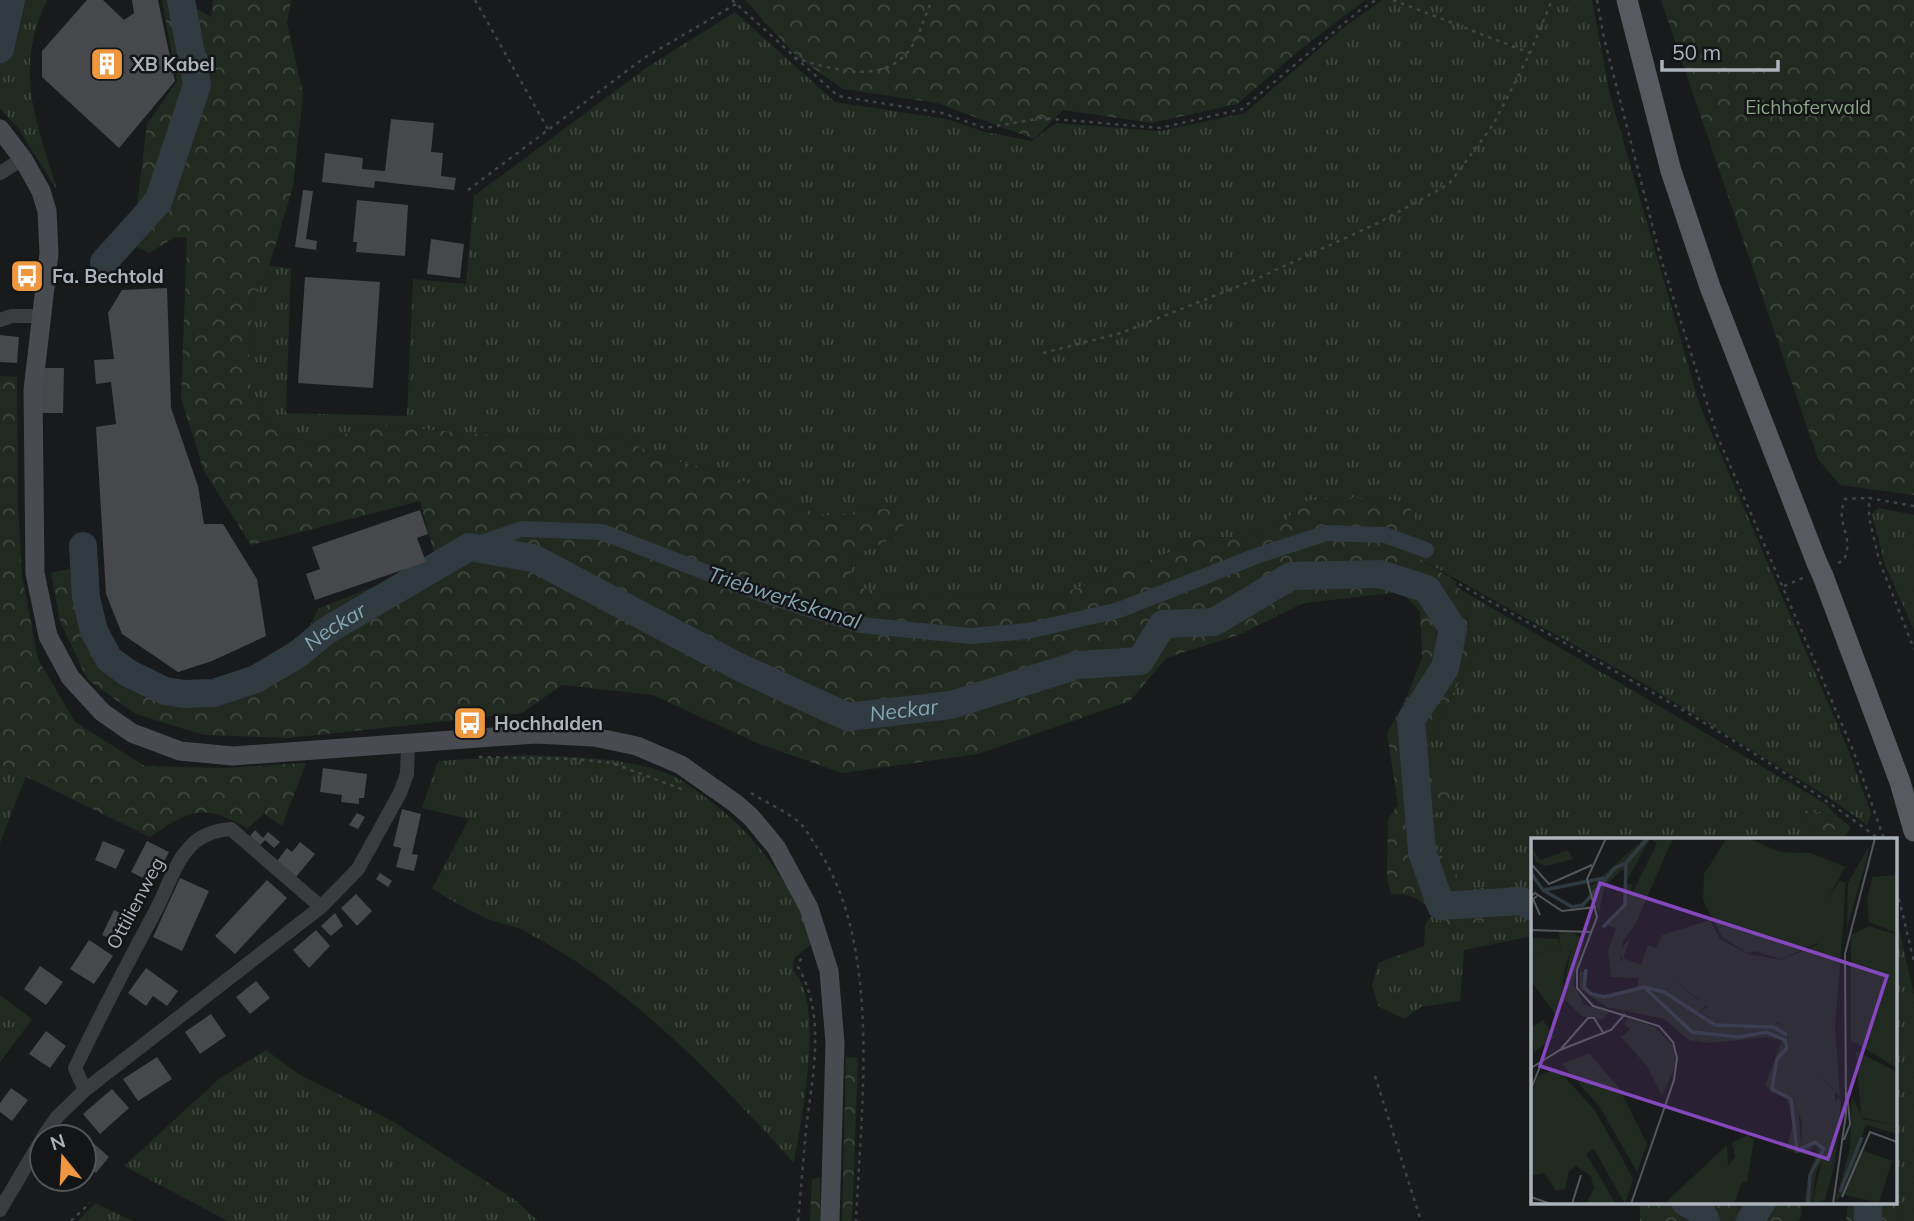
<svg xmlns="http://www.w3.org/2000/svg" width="1914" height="1221" font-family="Mulish,sans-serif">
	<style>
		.grass { fill: url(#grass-tufts) }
		.forest { fill: url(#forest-crowns) }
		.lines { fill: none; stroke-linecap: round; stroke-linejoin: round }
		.canal { stroke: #2f3b40; stroke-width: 16 }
		.river { stroke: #2f3b40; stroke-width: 28 }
		.building { fill: #46484b }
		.path { stroke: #404447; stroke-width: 2.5; stroke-dasharray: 3.5 5; stroke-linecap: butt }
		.street { stroke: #3a3c40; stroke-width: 14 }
		.secondary { stroke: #484c50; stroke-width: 19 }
		.primary { stroke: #575a5f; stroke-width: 21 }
		.primary-bridge { stroke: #575a5f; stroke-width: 21 }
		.labels { text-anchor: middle; stroke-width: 5; stroke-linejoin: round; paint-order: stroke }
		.poi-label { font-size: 19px; font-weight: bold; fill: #acb3bb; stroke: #141517; text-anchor: start }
		.park-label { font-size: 19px; fill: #87a584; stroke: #141517 }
		.street-label { font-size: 19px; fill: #acb3bb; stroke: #141517 }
		.water-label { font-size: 21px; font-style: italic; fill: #85a6b4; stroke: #141517 }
		.inset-river { fill: none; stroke: #2f3b40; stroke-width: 3.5 }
		.inset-road { fill: none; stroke: #54575c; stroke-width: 2 }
		.view { fill: #8547be; fill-opacity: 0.15; stroke: #8547be; stroke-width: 3.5 }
		.inset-edge { fill: none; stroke: #acb3bb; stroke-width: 3.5 }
	</style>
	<defs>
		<pattern id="grass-tufts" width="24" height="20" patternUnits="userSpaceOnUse" patternTransform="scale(1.75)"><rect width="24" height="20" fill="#212a21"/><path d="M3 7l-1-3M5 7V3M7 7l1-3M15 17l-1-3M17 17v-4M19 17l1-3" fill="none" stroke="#3f463f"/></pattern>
		<pattern id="forest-crowns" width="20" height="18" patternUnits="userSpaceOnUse" patternTransform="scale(1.75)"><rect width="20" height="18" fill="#212a21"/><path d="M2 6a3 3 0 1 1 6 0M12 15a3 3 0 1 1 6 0" fill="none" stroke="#3f463f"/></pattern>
	</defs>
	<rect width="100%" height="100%" fill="#191a1c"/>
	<!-- grass -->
	<path class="grass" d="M0,0H47C13,72 36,119 57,190L18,128L0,108Z
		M1382,0H1592L1610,95L1700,406L1847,747L1871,813L1867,825L1831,799L1641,682L1420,559L1412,546L1418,527L1409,504L1388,499L1332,497L1303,502L1285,521L1244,538L1205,537L1113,576L1063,593L989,600L905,596L850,586L852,556L893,539L905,522L888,508L822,516L720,471L659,457L620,437L542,439L371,425L313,445L271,427L247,378L253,304L269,266L291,268L286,413L407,416L413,279L466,284L474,196L646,68L735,12L835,102L946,119L985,132L1032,141L1056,123L1160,131L1245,113L1343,28Z
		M1879,508L1914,515V630L1885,565L1872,514Z
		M1463,591L1826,804L1838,817L1804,810L1814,839H1532V891L1501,885L1469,890L1429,841L1430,815L1452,806L1425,757L1431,736L1473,655Z
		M532,755C579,758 632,757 675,777C684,781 693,789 702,795C755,832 790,883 814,942L794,958L793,970C826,1004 801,1118 794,1163C715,1076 629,985 524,931C513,925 500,924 488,919C469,911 450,899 432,889L469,819L422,808L438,761Z
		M0,764L26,776L0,843Z
		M1512,907L1532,917V936L1464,950L1460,1001L1421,1007L1404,1019L1379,1007L1372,986L1378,963L1424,946L1425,925L1433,913L1453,932Z
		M1895,911L1914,995V1221H1896L1900,1203L1895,1164Z
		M0,995L32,1019L0,1062Z
		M266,1050L300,1075L392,1121L515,1200L538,1221H228L124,1166L219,1079Z
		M95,1203L133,1221H78Z"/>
	<!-- forest -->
	<path class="forest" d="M162,0H188V3L211,17L213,0H291L287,23L303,94L293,187L269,266L253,304L247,378L271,427L313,445L371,425L542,439L620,437L659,457L720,471L822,516L888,508L906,522L893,539L852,556L850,586L905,596L989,600L1063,593L1113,576L1205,537L1244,538L1285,521L1303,502L1332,497L1388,499L1409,504L1418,527L1412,547L1420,559L1457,582L1456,586L1463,591L1473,655L1431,736L1425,757L1449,785L1452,806L1430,815V841L1469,890L1501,885L1532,891V917L1512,907L1453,932C1434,913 1419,890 1391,895L1387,876L1388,819L1398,805L1387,733L1405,701L1422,658L1420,612L1402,592L1303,603L1241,634L1166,658L1130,701L978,754L842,773L757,743L653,695L562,685L522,713L289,738L204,735L136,714L87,679L60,621L51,573L87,565L93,606L107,651L144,679L197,689L236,682L301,645L318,609L436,561L420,501L251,545L204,471L181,398L187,238L175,237L149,253L126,241L137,205L147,124L177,81Z
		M745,0H1365L1301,49L1237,104L1152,123L1063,110L1034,139L937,103L843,89L796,56Z
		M1661,0H1914V495L1840,485L1818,459Z
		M0,376L17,377L18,505L22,576L38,659L75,722L145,766L223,768L306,763L282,826L264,814L247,828C204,803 189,810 150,837L0,764Z
		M1804,810L1838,817L1851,827L1844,839H1814Z
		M846,1057L858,1058L852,1221H842Z
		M1895,1165L1900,1203L1896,1221H1846L1848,1202H1895Z
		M820,1177L821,1221H810L812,1180Z
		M1640,1202H1802L1801,1217L1797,1221H1640Z"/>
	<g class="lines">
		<!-- canal -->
		<path class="canal" d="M469,547L522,529L602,532L762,594L860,625L971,636L1028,631L1119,610L1259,555L1327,533L1385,535L1426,550"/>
		<!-- river -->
		<g class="river">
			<path d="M0,49L11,0"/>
			<path d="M104,262L158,202L197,85L181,0"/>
			<path id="s1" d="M83,546L86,598L94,631L109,659L128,673L165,691L184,694L214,693L256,679L298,654L326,631L469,547L533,558L737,666L848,717L951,705L1078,665L1140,661L1163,624L1214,622L1291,576L1380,574L1427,589L1453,629L1445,668L1411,720L1422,852L1441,906L1521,901L1532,907"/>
			<path d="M1685,1202L1701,1211L1706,1221"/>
			<path d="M1868,1202V1221"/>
			<path d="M1750,1221L1762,1202"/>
		</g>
	</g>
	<!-- building -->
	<path class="building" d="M87,0H103L124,20L134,13L132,0H158L175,81L119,148L42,77V51Z
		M391,119L434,123L431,152L443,153L441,176L456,178L454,190L375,181L374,188L322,182L325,153L363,158L362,169L385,171Z
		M303,190L313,191L306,239L317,241L316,250L295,247Z
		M357,200L408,205L405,256L356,252L357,242H353Z
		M431,239L464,244L460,278L427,274Z
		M305,277L380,282L373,388L298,383Z
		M167,288L171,408L198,486L204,524H223L257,579L266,636L212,661L178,672L122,634L106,594L96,427L116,424L111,382L96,384L94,360L114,359L108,313L122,290Z
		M0,335L19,337L17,363L0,362Z
		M42,368H64L63,413H41Z
		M420,510L428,534L417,538L426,562L315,600L306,574L320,569L312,547Z
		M323,768L367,774L364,798H359V804L341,802L342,795L320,792Z
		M402,809L421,814L412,854L418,855L414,871L396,867L401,848L393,846Z
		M357,813L365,817L358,829L349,825Z
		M255,830L263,838L268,832L280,842L274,848L265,840L260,845L250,836Z
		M103,841L125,850L116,869L95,860Z
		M147,841L169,852L153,883L131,872Z
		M300,842L315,854L296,877L277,861L287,848L292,852Z
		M380,873L392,881L388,887L376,879Z
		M180,878L209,891L182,951L153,937Z
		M267,880L287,898L235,954L215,936Z
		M356,894L372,911L357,926L341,908Z
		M114,910L131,918L120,943L102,935Z
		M335,913L343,926L331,936L321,926Z
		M316,930L330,946L309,968L293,950Z
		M89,940L113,956L94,984L70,969Z
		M40,966L63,982L46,1005L24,989Z
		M146,968L178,991L167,1006L153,996L146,1006L128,993Z
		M256,981L270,998L250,1014L236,997Z
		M211,1014L226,1036L200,1054L185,1032Z
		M46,1031L66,1046L50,1068L29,1054Z
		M157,1057L172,1079L138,1101L123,1079Z
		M11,1088L28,1100L12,1121L0,1112V1103Z
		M112,1089L129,1108L100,1134L83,1114Z
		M84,1135L109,1157L96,1173L84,1162Z"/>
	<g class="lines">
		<!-- path -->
		<path class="path" d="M475,0L549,131
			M732,0L838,96L942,113L985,128L1042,118L1160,128L1242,109L1360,10L1376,0
			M1393,0L1530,53
			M1597,0L1604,38L1661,259L1717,435L1853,750L1884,839
			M794,58C829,68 883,87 910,49C920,35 925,16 932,0
			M468,190L644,58L736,4
			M1043,353L1121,333L1254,280L1378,223L1449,184L1493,125L1530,53L1552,0
			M1914,506L1869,498V517L1879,560L1914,649
			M1838,563L1844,560C1855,534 1834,525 1845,499L1869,498
			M1459,584C1601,664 1749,741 1879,839
			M1784,586L1803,578
			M479,757L575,759L612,763L684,790
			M751,793C767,803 788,812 801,824C807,830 811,839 816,846C883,944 861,1107 856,1221
			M1895,882L1914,962
			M1375,1076L1421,1221
			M71,1221L90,1203
			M798,1221C801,1191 803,1160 806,1130C812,1076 827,1017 798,967L800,960L806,956"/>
		<!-- street -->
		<path class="street" d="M0,173L23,159
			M0,320L12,316H40
			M85,1090L75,1068C101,1014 128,962 156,910C169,886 174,860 196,841C206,833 218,830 231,829L321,907
			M43,1137L57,1117L85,1090L321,907L358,869L400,793L407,774L408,743
			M0,1210L42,1139"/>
		<!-- secondary -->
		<path class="secondary" d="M0,129L23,159L41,191L47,211L49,253L33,390L35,573L48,636L70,677L102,712L132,733L180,751L233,756L535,734L594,737L637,746L681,765L735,803L751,817L776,847L809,908L829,971L835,1043L830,1221"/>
		<!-- primary -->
		<path class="primary" d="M1627,0L1671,171L1710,287L1817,563
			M1823,576L1900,782L1914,831"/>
		<!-- primary-bridge -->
		<path class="primary-bridge" d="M1817,563L1823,576"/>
	</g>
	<!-- icons -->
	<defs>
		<g id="building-square" transform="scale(1.75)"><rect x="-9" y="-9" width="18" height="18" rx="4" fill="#ee973f" stroke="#141517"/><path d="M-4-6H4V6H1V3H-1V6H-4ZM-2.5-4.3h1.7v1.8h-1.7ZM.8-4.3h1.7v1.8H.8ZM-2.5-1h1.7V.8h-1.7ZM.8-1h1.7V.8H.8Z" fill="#fff"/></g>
		<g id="bus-square" transform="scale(1.75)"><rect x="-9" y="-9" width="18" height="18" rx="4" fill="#ee973f" stroke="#141517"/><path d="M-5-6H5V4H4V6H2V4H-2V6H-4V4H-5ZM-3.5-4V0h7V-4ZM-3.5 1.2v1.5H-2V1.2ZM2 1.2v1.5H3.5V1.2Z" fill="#fff"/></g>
	</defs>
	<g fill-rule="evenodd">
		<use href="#building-square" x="107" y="64"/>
		<use href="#bus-square" x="27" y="276"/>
		<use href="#bus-square" x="470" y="723"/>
	</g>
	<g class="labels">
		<!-- poi labels -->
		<g class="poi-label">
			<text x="132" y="71">XB Kabel</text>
			<text x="52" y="283">Fa. Bechtold</text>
			<text x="494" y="730">Hochhalden</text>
		</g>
		<!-- park labels -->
		<g class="park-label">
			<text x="1808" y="114">Eichhoferwald</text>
		</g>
		<!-- street labels -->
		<g class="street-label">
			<text transform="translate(135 903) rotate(-62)" y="7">Ottilienweg</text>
		</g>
		<!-- water labels -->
		<g class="water-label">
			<text transform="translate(784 598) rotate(18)" y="7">Triebwerkskanal</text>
			<text dy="7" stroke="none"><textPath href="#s1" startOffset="371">Neckar</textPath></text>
			<text dy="7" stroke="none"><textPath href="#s1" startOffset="1001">Neckar</textPath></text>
		</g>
	</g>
	<!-- overview -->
	<g transform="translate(1531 838)">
		<rect width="366" height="366" fill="#191a1c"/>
		<path d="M108,5L95,35L91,31L73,50L68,76L59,49ZM366,37V95L338,84L336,62L341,39ZM309,42L314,45L313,78L304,188L309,259L266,211L304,254V265L307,259L310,264L304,324L294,362L281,366L295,305L270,308L271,285L263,260L246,250L243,241L246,228L258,215L256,189L245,184L200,185L176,178L168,174L177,169L141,140L94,127L88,113L100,99L92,120L110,127L117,107L125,110L131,97L179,82L189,101L217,116L250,122L286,107L297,60ZM40,112L33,133L31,155L35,162L24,176L0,143V115ZM98,180L124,189L142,208L145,226L131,258L116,228L90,199L99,191L93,186ZM12,182L24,199L3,214L0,189ZM325,213L366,234V288L330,279ZM58,215L88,250L116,306L106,334L68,268L31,226ZM25,230L63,271L91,320L102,342L94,366L63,311L55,316L85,366H55L63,350L60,338L45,328L38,333L34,351L25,353L13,335L0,338V254L7,238ZM217,297L223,302L216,344H211L203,366H133L196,307L197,328L204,319L201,305Z" fill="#212a21"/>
		<path d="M112,0H142L104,87L92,103L89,122L141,140L167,162L178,164L168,174L176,178L200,185L240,183L256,189L258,215L246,228L245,247L259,255L267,269L270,307L291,300L297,312L285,334L281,366H273L278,334L288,311L284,307L276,317L255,312L262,287L258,265L252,255H242L234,247L251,202L235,199L179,205L158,202L133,181L76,169L49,151V133L54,134L53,148L65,158L107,150V140L80,139L77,113L85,90L76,87L92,65L94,47L101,46L100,57L126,5L119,1L95,44L96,26ZM196,0H217L249,14L280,15L314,29L297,60L291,103L250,121L223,113L218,116L191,99L172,62L173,36ZM0,10L10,22L37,12L42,21L15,28L5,24ZM337,10V17L316,90L317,45ZM338,88L366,97V230L320,202V97ZM28,94L43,95L53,102L42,145L53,167L78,174L71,182L51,178L31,159L40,112L30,113ZM321,258L332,281L366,288V296L335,287L311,356L304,365L319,310Z" fill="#212a21"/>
		<path d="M0,100L28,101L30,113L0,115ZM328,311L361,323L348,365L311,356Z" fill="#212a21"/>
		<path class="inset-river" d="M0,35L12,52L41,69L52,67L84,30L95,25M13,52L73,40M72,89L94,67L95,25L117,0M55,131L53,149L60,156L74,159L113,149L161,194L208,199L235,194L254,202L256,210L246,221L241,251L260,261L266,313L284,304L293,311L279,337L277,366M113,149L133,154L184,187L242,189L256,197M309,354L331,299"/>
		<path class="inset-road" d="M75,0L56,41L66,79L46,132V150L62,168L128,188L142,204L146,220L143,242L100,366M0,26L18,46L61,27M0,58L4,55L31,73L65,69M6,58L2,61L9,77M0,92L60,94M29,212L57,180H63L73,196M0,230L29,212L80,192L94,176M0,251L10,226M313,302L319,286L316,255M0,359L20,366M311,359L339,294L366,304M41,366L50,337M302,366L315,276L314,116L344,0"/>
		<path class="view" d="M69,45L356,138L297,321L9,228Z"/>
		<rect width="366" height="366" class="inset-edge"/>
	</g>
	<!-- north arrow -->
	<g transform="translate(63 1158) rotate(342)"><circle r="33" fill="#141517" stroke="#515459" stroke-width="2"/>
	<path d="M0-5L12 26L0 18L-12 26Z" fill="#ee973f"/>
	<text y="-10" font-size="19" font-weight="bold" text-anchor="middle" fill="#acb3bb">N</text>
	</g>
	<!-- scale -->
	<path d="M1662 60v10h116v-10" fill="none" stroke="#acb3bb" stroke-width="3.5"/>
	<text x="1672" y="60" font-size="21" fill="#acb3bb" stroke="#141517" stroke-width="5" paint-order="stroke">50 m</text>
</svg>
